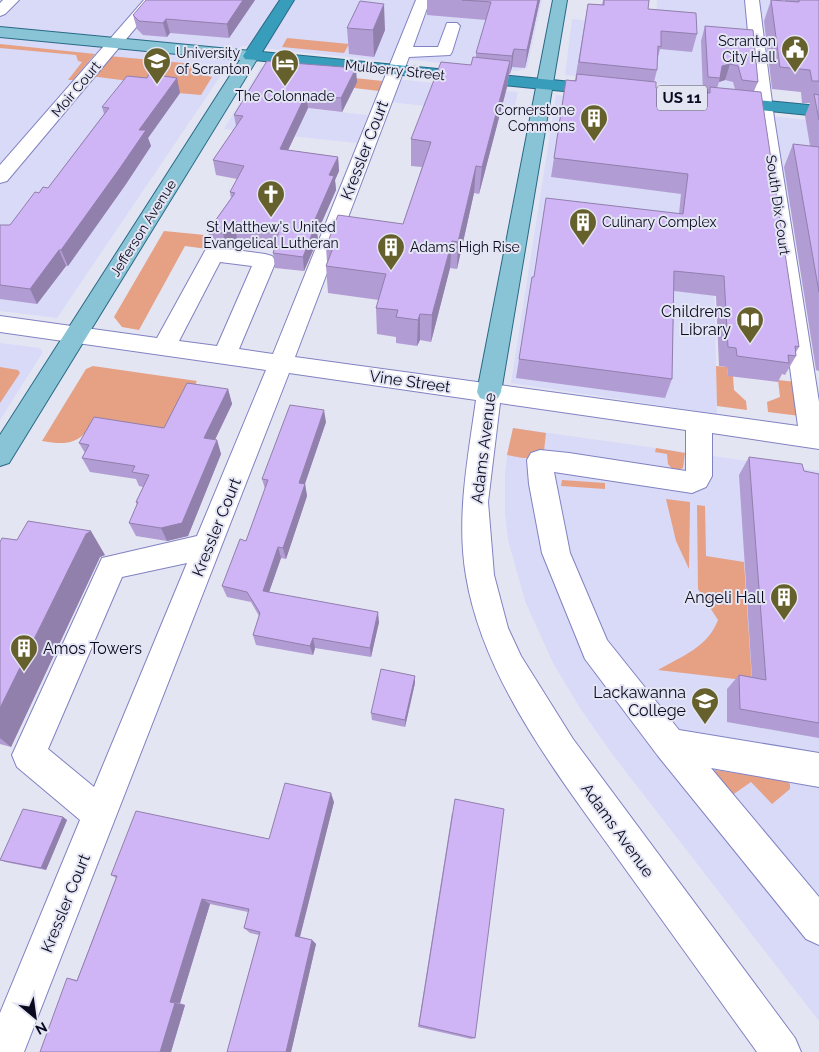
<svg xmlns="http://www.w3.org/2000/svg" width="819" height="1052" font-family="Raleway,sans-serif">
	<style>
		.built { fill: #d8daf8 }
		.green { fill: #e6a084 }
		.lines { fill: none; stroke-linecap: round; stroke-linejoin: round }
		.minor-casing { stroke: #8182c1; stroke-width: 2 }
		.major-casing { stroke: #286985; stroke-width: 2 }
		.highway-casing { stroke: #286985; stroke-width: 2 }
		.minor { fill: #fff; fill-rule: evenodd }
		.major { fill: #88c4d6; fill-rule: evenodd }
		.highway { fill: #389cbb; fill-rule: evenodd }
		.wall { fill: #b29cd4; fill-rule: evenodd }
		.shaded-wall { fill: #917fac }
		.building { fill: #cfb5f6; stroke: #917fac }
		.labels { text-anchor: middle; stroke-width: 4; stroke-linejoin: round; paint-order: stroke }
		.far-poi-label { font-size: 14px; fill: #0a0920; stroke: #e4e5f3; text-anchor: start }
		.far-street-label { font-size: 14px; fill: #0a0920; stroke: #e4e5f3 }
		.shield { fill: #e4e5f3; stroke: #4b4b5f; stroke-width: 1 }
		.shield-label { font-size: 15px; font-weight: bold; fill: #0a0920 }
		.street-label { font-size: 16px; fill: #0a0920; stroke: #e4e5f3 }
		.poi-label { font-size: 16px; fill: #0a0920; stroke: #e4e5f3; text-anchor: end }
	</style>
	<rect width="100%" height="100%" fill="#e4e5f3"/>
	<!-- built -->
	<path class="built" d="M0,0H420L394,62L241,46L57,318L0,311Z
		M429,0H542L527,68L517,71L404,59Z
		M657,0H819V57L764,52L768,94L565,75L572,19L656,27Z
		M261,67L329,73L311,109L368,115L357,143L224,129Z
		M396,79L518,92L513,115L388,102Z
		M556,95L819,121V210L787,207L781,161L765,159L714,273L717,414L511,383Z
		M0,343L40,348L43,352L0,420Z
		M513,428L819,471V1021L612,754L580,708L553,663L525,601L508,540L505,514V475L507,455Z"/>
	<!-- green -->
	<path class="green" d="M287,38L349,44L344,53L282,47Z
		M0,44L95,54L73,80H68L82,62L78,61L76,55L0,48Z
		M109,56L194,64L200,74L212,77L201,95L133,89L129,81L90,76Z
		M345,77L383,81L379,91L354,88Z
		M164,231L205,235L207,249L185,246L139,330L122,327L114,317Z
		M93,366L197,381L168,437L87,431C74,446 60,444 42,441L86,369Z
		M716,366L727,367L728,376H733L734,390L746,401L747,410L717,406Z
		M0,367L18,370L20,373L0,403Z
		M778,380L796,382L800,416L768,412L767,402L780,397Z
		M513,428L546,433L544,451C529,461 524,458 507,455Z
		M656,448L685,453L683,468L678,470L672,469L668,464L667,454L655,452Z
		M562,480L605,483V489L561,486Z
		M666,499L690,502L689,569L676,541Z
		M697,505L705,506L706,556L744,562L752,681L658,670C682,656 708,647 718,620L698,589Z
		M715,770L787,781L790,784V789L772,804L751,782L731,796L714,774Z"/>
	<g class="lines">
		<!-- minor casing -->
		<g class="minor-casing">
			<path id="minor" d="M3,0H19L5,14L0,16V3Z
				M144,0H159L7,181L0,183V165Z
				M416,0H430L413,47H438L447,23H457L460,26L452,52L450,55L409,57L295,357L798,426L756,118L745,0H759L774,118L819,402V449L712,433V476L706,487L692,493L554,472L570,553L607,640L679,730L819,753V787L711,768L819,897V945L806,939L658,756L585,659L542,553L529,484L527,460L531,453L540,450L569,453L686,471V430L500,403L488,502L494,575L508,628L521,656L573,739L795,1038L801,1052H757C710,987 663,921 616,856C556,772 483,679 466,576C456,517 468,458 476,400L289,373L24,1052H0V1013L80,820L17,767L12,755L102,558L197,536L266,370L0,332V316L157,338L206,249L213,247L265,254L272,256L276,261L239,349L273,354ZM220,262L252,266L217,346L179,341ZM187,563L94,787L48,749L122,577Z"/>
		</g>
		<!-- major casing -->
		<g class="major-casing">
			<path id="major" d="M553,0H567L501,392L498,398L489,401L480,398L477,392Z
				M0,27L251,51L257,53L259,56L9,463L0,466V435L240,60L0,37Z"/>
		</g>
		<!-- highway casing -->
		<g class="highway-casing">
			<path id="highway" d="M280,0H294L262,52L603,85L609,86L611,90L609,94L603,95L245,59L243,56Z
				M725,97L819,106V116L719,106L716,102L719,98Z"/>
		</g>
		<!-- minor -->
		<use href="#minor" class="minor"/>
		<!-- major -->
		<use href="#major" class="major"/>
		<!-- highway -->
		<use href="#highway" class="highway"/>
	</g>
	<!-- wall -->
	<path class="wall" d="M255,0L229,38L170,33L167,37L143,35L137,29L133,15Z
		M427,0H540L525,68L512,67L510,74H509L507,87L479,194L474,193L457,269L450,268L431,342L420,340L417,346L396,343V337L377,334L376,308L379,300L328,293L326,266L327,262L326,247L403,224L422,167L411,166V139L476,58V53L486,20L427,15Z
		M603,0H649L648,9L697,34L692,52L660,49L657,61V70L654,82L656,88L703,93L701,41L705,26L758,82L754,91L799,347L796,352V356L785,375L782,374L778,382L728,376L727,367L719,366L716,296L674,291L672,379L665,398L516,378L532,277H534L679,214L681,194L551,177L566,80H575L588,4L602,5ZM725,80L733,82L735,89L717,88L719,82Z
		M771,0L785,1V0H819V371L816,370L784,167L793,144L810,146L805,116L810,103H802L801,92L772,89L764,21Z
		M347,28L385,30L374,57L349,54Z
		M267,61L357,82L342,112L308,108L288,150L338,157L339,171L335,180L336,190L317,233L318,239L304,271L275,268L273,253L275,249L274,246L238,242L226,247L211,246L208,231L231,198L230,192L237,179L216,175L213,160L236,126L234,115Z
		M180,93L148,138L151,146L126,184L68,266H66L37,304L0,299V225H10L39,193L48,188L104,114L102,107Z
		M228,389L232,404L215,440H217L221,454L188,536L167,541L136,536L129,523L137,505L136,502L143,487L139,486L136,479L90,472L82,458L85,453L79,443L164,428Z
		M326,422L305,484L307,496L286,559L281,558L269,592L379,622L371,657L315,648L313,655L256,645L253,635L259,616L251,602L227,597L222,586L246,541L265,489L262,479Z
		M749,457L804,471L819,474V738L727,722V689L739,675L752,677L739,475Z
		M0,542L105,555L100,557L11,747L0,744Z
		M415,683L405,727L372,720L371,713Z
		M334,802L300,937L312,940L316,944L291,1052H227L259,935L250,933L244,928L248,912L210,904L180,1003L185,1005L171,1052L67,978L77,980L116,878L111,875L269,839Z
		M452,813L475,1038L471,1039L418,1027Z
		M63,817L67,820L46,870L5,862L0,860Z"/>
	<!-- shaded-wall -->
	<path class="shaded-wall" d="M243,0H255L229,38L227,24Z
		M538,0H540L525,68L527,50Z
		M384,4L385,30L374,57L373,30Z
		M166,19L170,33L167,37L163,23Z
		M514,49L512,67L510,74L512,56Z
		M510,61L507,87L479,194L482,167Z
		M730,64L725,80L719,82L722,66Z
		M356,68L357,82L342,112L341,98Z
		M177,78L180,93L148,138L151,146L126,184L68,266L61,250L139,130Z
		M306,94L308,108L282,163L280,149Z
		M338,157L339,171L335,180L336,190L317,233L318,239L304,271L303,257L329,175Z
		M476,166L474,193L457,269L458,242Z
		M235,228L238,242L226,247L223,233Z
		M452,241L450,268L431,342L432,315Z
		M59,250L66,266L37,304L30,289Z
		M420,314V340L417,346L418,320Z
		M228,389L232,404L209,452L204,438Z
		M324,410L326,422L301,495L299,483Z
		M217,440L221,454L188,536L167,541L161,528Z
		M305,484L307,496L286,559L283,548Z
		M91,531L105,555L100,557L11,747L0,738V708L86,534Z
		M278,547L281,558L266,601L263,591Z
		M378,612L379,622L371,657L370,648Z
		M313,638L315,648L313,655L310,646Z
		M415,676V683L405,727V720Z
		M331,793L334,802L299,940L295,936Z
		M63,817L67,820L46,870L41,868Z
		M202,899L210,904L180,1003L170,1002Z
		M312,940L316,944L291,1052H286Z
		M175,1003L185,1005L171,1052H160Z"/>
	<!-- building -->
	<path class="building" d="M146,0H243L227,24L166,19L163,23L139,21L133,15Z
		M462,0H538L527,50L514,49L512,56L476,53L491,2Z
		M604,0H649L648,9L696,13L697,34L661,31V47L658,46L657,70L579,62L588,4L604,5Z
		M771,0L799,2V0H819V81H812L810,70L780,67Z
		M360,1L384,4L373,30L347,28Z
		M705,26L753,30L758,82L742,80L738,66L730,64L722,66L720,78L708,77Z
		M473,57L510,61L482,167L476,166L458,242L452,241L432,315L420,314L418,320L396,317L398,310L376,308L386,274L326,266L333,248L326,247L338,215L403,224L431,142L411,139L441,62L471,65Z
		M267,61L356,68L341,98L306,94L280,149L338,157L329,175L334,176L313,224H316L303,257L273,253L275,247L274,244L279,232L235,228L223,233L208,231L235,193L230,192L244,166L213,160L243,116L234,115Z
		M149,74L177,78L139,130H146L120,168L61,250H59L30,289L0,285V225H10L35,192L39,193L43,187L48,188L109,108L102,107L127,76L147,78Z
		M577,74L656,82V88L710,93V87L761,92L799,347L795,346L796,356L788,355L789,363L737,356L736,348L728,347L724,276L674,271L672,379L519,359L532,277H534L546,198L683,214L688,174L554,158L566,80L576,81Z
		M814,94L819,95V120Z
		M793,144L819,147V292Z
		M187,383L228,389L204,438L217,440L182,523L161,528L129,523L138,502H136L149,475L132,472L135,466L82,458L89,445L79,443L94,417L164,428Z
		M290,405L324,410L299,483L305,484L283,548L278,547L263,591L378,612L370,648L313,638L310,646L253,635L260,613L247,592L222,586L240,539L246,541L268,480L262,479Z
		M749,457L802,464L804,471L819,474V723L740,709L739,675L766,680Z
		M28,521L91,531L86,534L0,708V542L2,538L17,540Z
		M381,669L415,676L405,720L371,713Z
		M285,783L331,793L295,936L312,940L286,1052H227L260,932L244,928L249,909L202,899L170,1002L175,1003L160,1052H40L67,978L77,981L92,942L117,876L111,875L136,811L269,839Z
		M455,799L504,809L475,1038L419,1025Z
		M23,809L63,817L41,868L0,860Z"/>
	<!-- icons -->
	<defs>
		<g id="civic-pin" transform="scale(1.4375)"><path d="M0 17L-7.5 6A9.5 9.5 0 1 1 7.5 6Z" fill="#66602c" stroke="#e4e5f3"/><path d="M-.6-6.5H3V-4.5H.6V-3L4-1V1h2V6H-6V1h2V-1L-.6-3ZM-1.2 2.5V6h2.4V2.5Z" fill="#fff"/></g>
		<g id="university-pin" transform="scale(1.4375)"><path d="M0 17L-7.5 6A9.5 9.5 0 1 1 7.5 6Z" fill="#66602c" stroke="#e4e5f3"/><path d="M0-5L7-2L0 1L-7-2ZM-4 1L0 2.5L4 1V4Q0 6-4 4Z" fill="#fff"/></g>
		<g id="hotel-pin" transform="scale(1.4375)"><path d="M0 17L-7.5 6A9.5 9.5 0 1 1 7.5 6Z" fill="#66602c" stroke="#e4e5f3"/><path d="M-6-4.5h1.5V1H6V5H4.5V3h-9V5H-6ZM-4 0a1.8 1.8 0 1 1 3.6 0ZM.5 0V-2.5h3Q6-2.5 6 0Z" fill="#fff"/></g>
		<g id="building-pin" transform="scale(1.4375)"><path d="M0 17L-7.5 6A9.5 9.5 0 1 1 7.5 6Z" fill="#66602c" stroke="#e4e5f3"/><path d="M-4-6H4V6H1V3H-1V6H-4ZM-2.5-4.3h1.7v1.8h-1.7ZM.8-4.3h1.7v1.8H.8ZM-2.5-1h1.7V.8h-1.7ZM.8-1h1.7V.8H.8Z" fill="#fff"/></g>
		<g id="church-pin" transform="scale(1.4375)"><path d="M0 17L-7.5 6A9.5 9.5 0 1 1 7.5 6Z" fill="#66602c" stroke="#e4e5f3"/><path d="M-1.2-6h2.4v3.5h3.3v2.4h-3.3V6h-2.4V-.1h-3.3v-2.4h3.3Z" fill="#fff"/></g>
		<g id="library-pin" transform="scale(1.4375)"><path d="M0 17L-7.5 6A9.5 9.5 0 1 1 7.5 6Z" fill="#66602c" stroke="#e4e5f3"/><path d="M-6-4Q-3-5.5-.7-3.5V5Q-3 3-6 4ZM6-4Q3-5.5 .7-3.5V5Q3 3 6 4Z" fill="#fff"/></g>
	</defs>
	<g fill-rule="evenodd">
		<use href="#civic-pin" x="795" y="49"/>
		<use href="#university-pin" x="157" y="61"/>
		<use href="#hotel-pin" x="285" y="63"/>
		<use href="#building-pin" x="594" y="118"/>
		<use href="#church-pin" x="271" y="194"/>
		<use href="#building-pin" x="583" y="222"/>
		<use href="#building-pin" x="391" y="247"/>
		<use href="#library-pin" x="750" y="320"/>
		<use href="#building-pin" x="784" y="597"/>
		<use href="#building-pin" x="24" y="648"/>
		<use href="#university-pin" x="705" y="701"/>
	</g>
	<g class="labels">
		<!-- far-poi labels -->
		<g class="far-poi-label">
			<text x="776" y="46" text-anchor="end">Scranton<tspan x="776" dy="16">City Hall</tspan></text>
			<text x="176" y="58">University<tspan x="176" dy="16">of Scranton</tspan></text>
			<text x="285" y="101" text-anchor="middle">The Colonnade</text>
			<text x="575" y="115" text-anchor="end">Cornerstone<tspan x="575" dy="16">Commons</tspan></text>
			<text x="602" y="227">Culinary Complex</text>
			<text x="271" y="232" text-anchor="middle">St Matthew's United<tspan x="271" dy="16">Evangelical Lutheran</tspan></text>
			<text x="410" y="252">Adams High Rise</text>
		</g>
		<!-- far-street labels -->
		<g class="far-street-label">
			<text transform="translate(395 70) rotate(6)" y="5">Mulberry Street</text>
			<text transform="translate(76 89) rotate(-50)" y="5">Moir Court</text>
			<text transform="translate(778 205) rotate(82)" y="5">South Dix Court</text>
			<text transform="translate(143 228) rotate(-58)" y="5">Jefferson Avenue</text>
		</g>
		<!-- shield labels -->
		<rect class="shield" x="657" y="85.5" width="50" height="25" rx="4"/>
		<g class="shield-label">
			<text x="682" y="103">US 11</text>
		</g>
		<!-- street labels -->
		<g class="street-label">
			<text transform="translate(364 150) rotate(-69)" y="6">Kressler Court</text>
			<text transform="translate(410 381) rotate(8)" y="6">Vine Street</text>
			<text transform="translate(483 448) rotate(-83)" y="6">Adams Avenue</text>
			<text transform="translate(216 527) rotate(-68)" y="6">Kressler Court</text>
			<text transform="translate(618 830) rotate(54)" y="6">Adams Avenue</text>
			<text transform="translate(65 903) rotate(-68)" y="6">Kressler Court</text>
		</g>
		<!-- poi labels -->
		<g class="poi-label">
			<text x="731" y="317">Childrens<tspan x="731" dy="18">Library</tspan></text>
			<text x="765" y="603">Angeli Hall</text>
			<text x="43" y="654" text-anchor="start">Amos Towers</text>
			<text x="686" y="698">Lackawanna<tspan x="686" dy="18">College</tspan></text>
		</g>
	</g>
	<!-- north arrow -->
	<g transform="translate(35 1017) rotate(151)" stroke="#e4e5f3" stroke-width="4" paint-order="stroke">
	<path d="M0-4L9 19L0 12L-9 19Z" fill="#0a0920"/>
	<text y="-8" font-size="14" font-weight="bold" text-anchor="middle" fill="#0a0920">N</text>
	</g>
</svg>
